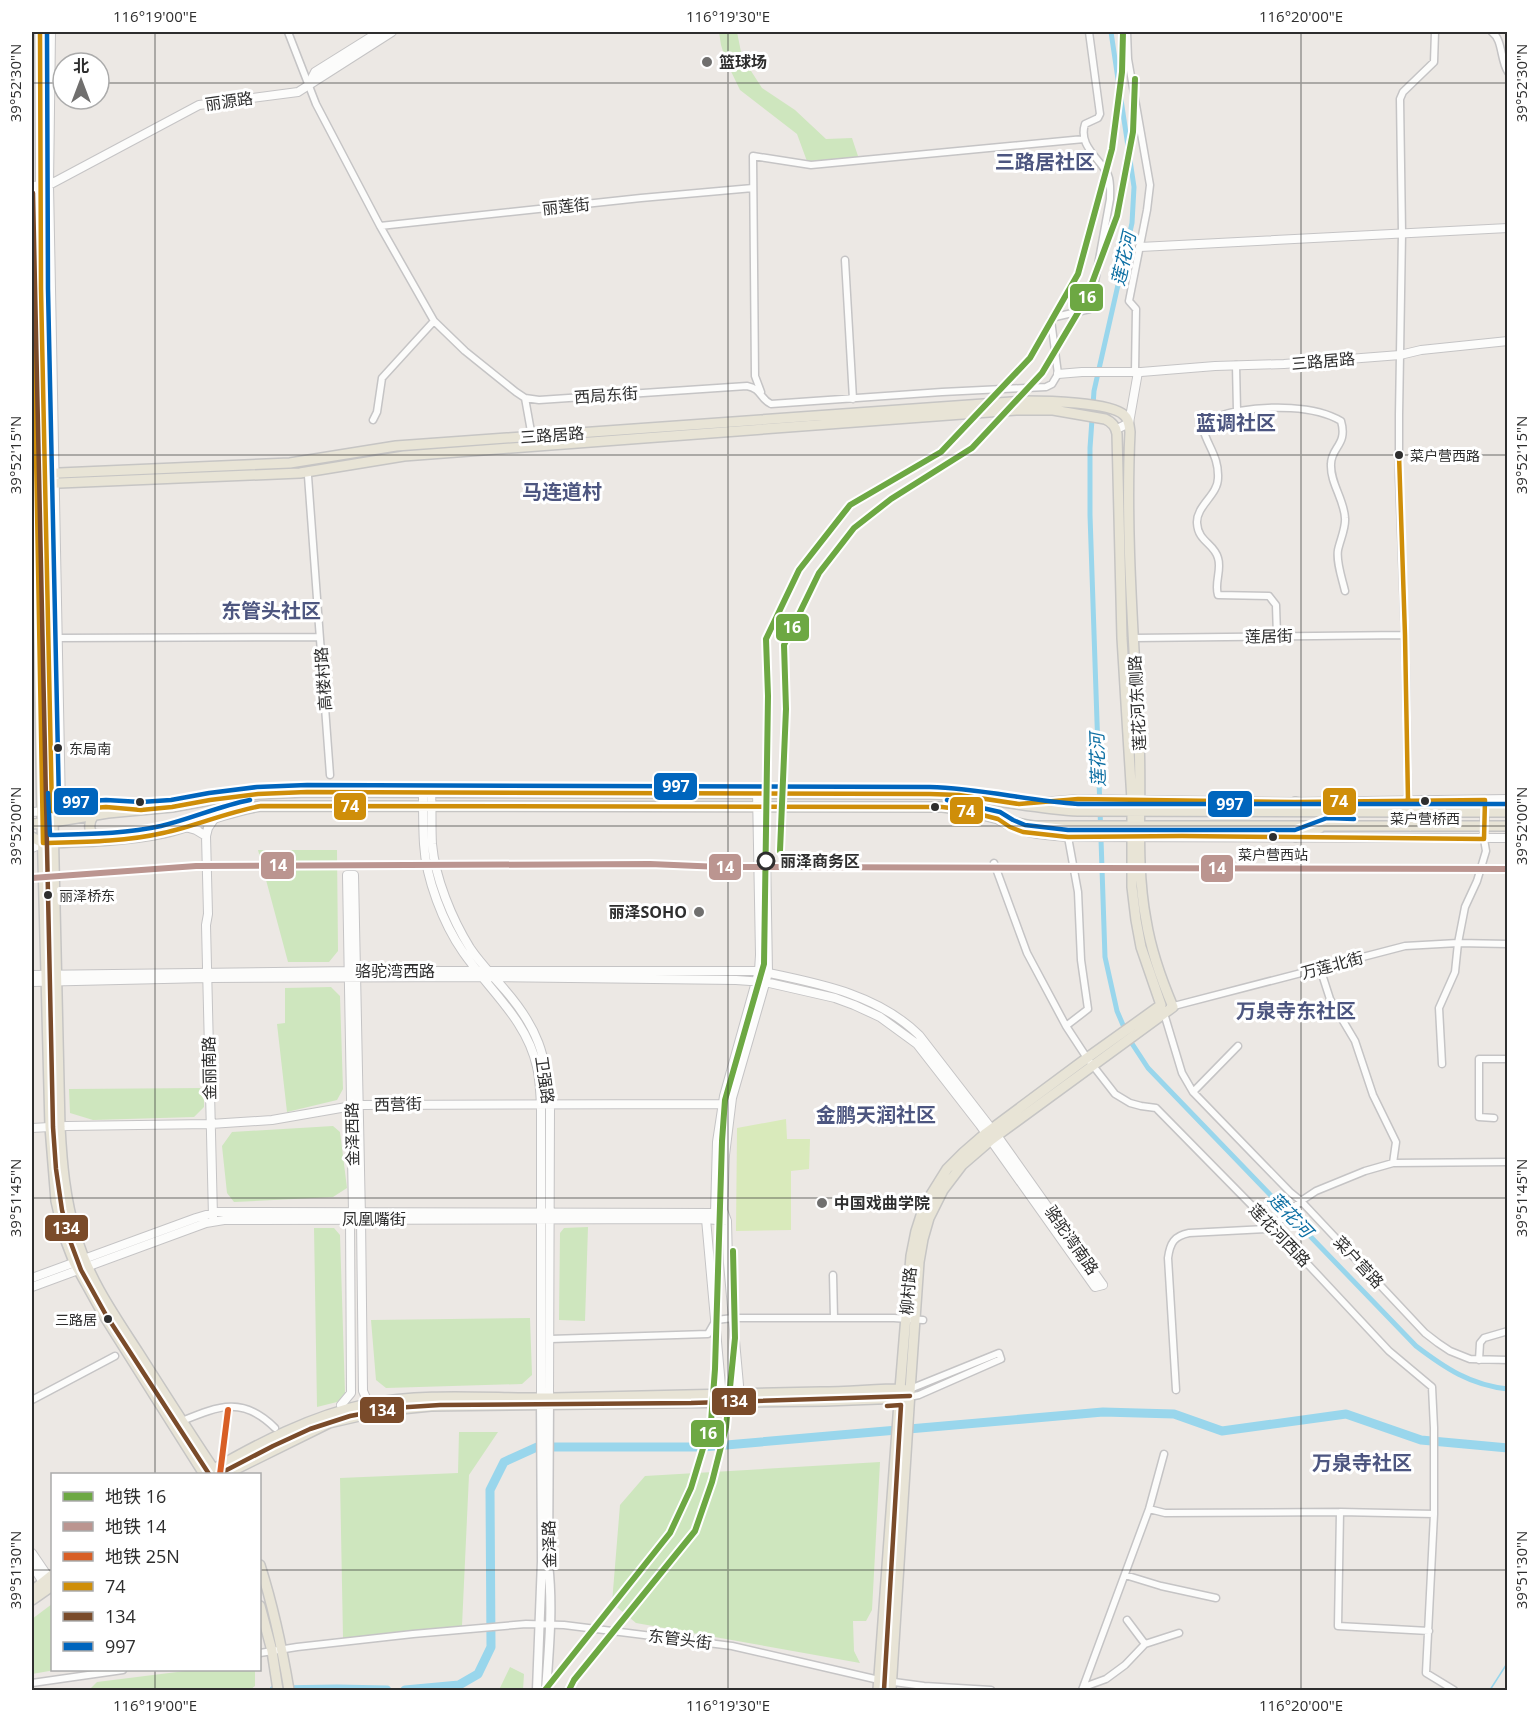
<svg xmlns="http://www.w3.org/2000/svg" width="1539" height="1722" font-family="'Open Sans','Noto Sans SC',sans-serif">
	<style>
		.green { fill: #cee6be }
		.pitch { fill: #d9eabb }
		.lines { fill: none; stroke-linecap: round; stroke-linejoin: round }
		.stream { stroke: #99d6ec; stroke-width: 1.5 }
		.canal { stroke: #99d6ec; stroke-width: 5 }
		.river { stroke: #99d6ec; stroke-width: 9 }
		.minor-casing { stroke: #c5c4c5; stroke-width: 9 }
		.tertiary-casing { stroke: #c5c4c5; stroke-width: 10 }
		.secondary-casing { stroke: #c5c4c5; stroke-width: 11 }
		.primary-casing { stroke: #c6c5c4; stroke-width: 12 }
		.minor { stroke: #fcfcfb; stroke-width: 6 }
		.tertiary { stroke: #fcfcfb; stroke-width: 8 }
		.secondary { stroke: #fcfcfb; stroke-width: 8 }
		.primary { stroke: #e8e4d6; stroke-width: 9 }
		.primary-bridge-casing { stroke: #c6c5c4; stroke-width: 12; stroke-linecap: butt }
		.primary-bridge { stroke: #e8e4d6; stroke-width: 9 }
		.bus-1-casing { stroke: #fff; stroke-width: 9 }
		.bus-2-casing { stroke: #fff; stroke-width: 9 }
		.bus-3-casing { stroke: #fff; stroke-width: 9 }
		.bus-1 { stroke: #cf8e09; stroke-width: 4.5 }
		.bus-2 { stroke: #7a4b2a; stroke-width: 4.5 }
		.bus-3 { stroke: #0065bd; stroke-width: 4.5 }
		.metro-1-casing { stroke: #fff; stroke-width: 10 }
		.metro-2-casing { stroke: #fff; stroke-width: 10 }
		.metro-3-casing { stroke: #fff; stroke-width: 10 }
		.metro-1 { stroke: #6da843; stroke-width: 6 }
		.metro-2 { stroke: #bb9590; stroke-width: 6 }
		.metro-3 { stroke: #d85f26; stroke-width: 6 }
		.ticks { fill: none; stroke: #2e2e2e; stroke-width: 1.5; stroke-opacity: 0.45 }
		.poi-dot { fill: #706f6e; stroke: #fff; stroke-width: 2 }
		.bus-dot { fill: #2e2e2e; stroke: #fff; stroke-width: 2 }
		.stop-dot { fill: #fff; stroke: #2e2e2e; stroke-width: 3 }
		.labels { text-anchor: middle; stroke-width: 6; stroke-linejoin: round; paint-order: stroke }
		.bus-label { font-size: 14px; fill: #2e2e2e; stroke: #fff; text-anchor: start }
		.poi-label { font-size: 16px; font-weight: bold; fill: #2e2e2e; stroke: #fff; text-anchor: start }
		.street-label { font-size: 16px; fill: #2e2e2e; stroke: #fff }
		.stop-label { font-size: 16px; font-weight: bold; fill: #2e2e2e; stroke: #fff; text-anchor: start }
		.water-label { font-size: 18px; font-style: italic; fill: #0d6fa3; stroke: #fff }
		.quarter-label { font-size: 20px; font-weight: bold; fill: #4d5680; stroke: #fff }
		.line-badge { stroke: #fff; stroke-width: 2 }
		.badge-label { font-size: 16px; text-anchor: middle; font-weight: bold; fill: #fff }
		.neatline { fill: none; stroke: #2e2e2e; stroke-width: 2 }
		.ticks-label { font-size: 15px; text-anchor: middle; fill: #2e2e2e }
	</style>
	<rect width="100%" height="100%" fill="#ece8e4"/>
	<!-- green -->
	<path class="green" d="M719,32H737L742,57L762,88L795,110L826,139L852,138L859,159L808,164L797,134L740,90L726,61L721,45Z
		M258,850H337L338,951L329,962H288Z
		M331,987L340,996L343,1089L337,1100L287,1112L277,1024L285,1023V988Z
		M204,1088V1107L194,1117L93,1120L70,1113L69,1089Z
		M333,1126L340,1132L347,1188L333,1197L234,1202L227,1193L222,1146L232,1132Z
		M588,1227L585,1321L559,1320L560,1233L564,1228Z
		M314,1228H334L340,1235L345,1393L337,1402L317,1407Z
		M530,1318L532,1375L522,1384L386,1388L376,1380L371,1320Z
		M459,1432H498L469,1475L462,1626L343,1638L340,1478L458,1473Z
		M880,1462L872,1610L866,1621H853L854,1651L860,1663L636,1623L612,1603L620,1505L645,1476Z
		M52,1604V1670H55L32,1674V1619Z
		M510,1667L524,1674L523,1690H499Z
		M193,1670H255V1686L250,1690H89L97,1682Z"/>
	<!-- pitch -->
	<path class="pitch" d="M786,1119L787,1139H810L809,1169L791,1171V1230L736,1231L737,1128Z"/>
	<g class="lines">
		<!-- stream -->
		<path class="stream" d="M1490,1690L1508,1662"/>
		<!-- canal -->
		<path class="canal" d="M1111,32L1134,187L1132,223L1094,391L1090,448V515L1105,957L1117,1011L1129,1039L1148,1068L1416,1346C1445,1368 1470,1385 1508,1389"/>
		<!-- river -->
		<path class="river" d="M274,1690L337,1689L387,1690
			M405,1690L459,1685L478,1674L491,1647L490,1490L504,1462L537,1447H703L1103,1412L1174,1414L1222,1431L1346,1414L1421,1440L1508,1448"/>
		<!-- minor casing -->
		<g class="minor-casing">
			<path id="minor" d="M288,32L316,104L380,226L434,321L465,351L516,392L525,398L539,400L747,386C762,389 760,399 771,404L942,392L1046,387L1052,384L1058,374L1051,320L1055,317L1090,309L1110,199C1110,191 1111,182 1108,175C1099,157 1078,146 1085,124L1098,118L1100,114L1089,32
				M1127,32L1128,59L1150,185L1147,210L1129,301L1136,309L1135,372
				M1492,32C1503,40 1500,60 1508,72
				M380,226L641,198L753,188
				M845,260L853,399
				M1236,365L1237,411
				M761,392L755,376L753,156L811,165L1084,139
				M525,398L532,437
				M373,420L377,412L382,378L434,321
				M308,476L330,775
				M1277,636L1276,605L1269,596L1218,595C1214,583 1222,570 1218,558C1214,543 1198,542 1197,523C1196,506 1218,495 1218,478C1219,457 1208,447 1203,429L1207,421C1217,417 1228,412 1239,411C1269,406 1314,405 1341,421C1348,445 1331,447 1331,464C1330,483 1344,499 1345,518C1346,528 1340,540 1338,550C1336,562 1342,578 1345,591
				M55,638L319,637
				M1134,638L1405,635
				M1408,800L1405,635L1399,477V415L1402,233L1400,99L1403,92L1434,62L1435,32
				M994,863L1027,953L1066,1026L1087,1058L1115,1094L1130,1103L1141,1106L1156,1108L1273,1227L1389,1351L1432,1387L1434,1428V1514L1426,1673L1454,1690
				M1320,968L1330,999L1355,1041L1373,1095L1396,1142L1393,1163
				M1170,1007L1405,946L1458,943L1508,944
				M1163,1010L1182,1073L1193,1092L1290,1192L1301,1201L1425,1333L1438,1343L1450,1351L1470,1359L1508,1360
				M1066,1026L1088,1009L1081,960L1078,892L1068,837
				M1442,1064L1439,1008L1455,972L1458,943L1465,907L1477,881L1486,851L1484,839
				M1193,1092L1238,1046
				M1494,1118L1479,1117V1059H1508
				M833,1275L834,1318
				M550,1339L708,1334L716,1320L733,1318H894L923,1320
				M1479,1360L1480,1343L1484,1338L1508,1331
				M1176,1390L1168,1258C1170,1243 1174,1236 1189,1233L1266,1229L1273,1227L1301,1201L1316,1191L1365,1171L1393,1163L1508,1162
				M909,1397L919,1395L1001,1359L999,1353L910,1389
				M32,1400L115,1356
				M182,1421C219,1406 243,1396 275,1428
				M1149,1509L1165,1513L1340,1512L1434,1514
				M1340,1512L1338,1626L1429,1631
				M1125,1575L1161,1586L1216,1598
				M1127,1620L1145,1644
				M260,1653L297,1647L413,1634L526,1624L564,1625L732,1646L879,1680L924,1686L991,1690
				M32,1683L123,1670
				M1084,1687L1106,1679L1125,1665L1145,1644L1179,1633
				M1082,1690L1149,1509L1164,1454"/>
		</g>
		<!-- tertiary casing -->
		<g class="tertiary-casing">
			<path id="tertiary" d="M51,32L49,185L61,810
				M309,84L315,72L379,32
				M32,186L49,185L199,105L298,92L392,32
				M1140,247L1508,228
				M1058,374L1082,372H1141L1215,366L1284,364L1400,355L1421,350L1508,341
				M1117,429L1129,423L1138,372
				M423,793C423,810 423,827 424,844C426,879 443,923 463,952C489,990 527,1020 537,1067C540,1079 540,1092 541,1104V1398
				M431,793C432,810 431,827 432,844C435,878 452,919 470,948C480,963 493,976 505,990C538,1028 546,1055 550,1104L549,1398
				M1029,803L1078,799L1295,802L1508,799
				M32,812L106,807L120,809
				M999,820C1020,834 1043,835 1068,837L1508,838
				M185,827L196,830L206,836
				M1484,839L1485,800
				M32,848L43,843
				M32,975L356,971H759C816,983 876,993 919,1035L1001,1141L1103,1285
				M32,982L207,978L494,977L736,980L765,982L835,998L854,1005L880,1017L917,1044L980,1125L1095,1287L1103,1285
				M32,1128L67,1126L210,1124L272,1120L358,1105L730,1104
				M213,1217L206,925L208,914L206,836L208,828L216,816
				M32,1278L196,1218L216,1212L715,1213L723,1210
				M32,1287L206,1223L224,1220L706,1219L727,1221
				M739,1385L728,1263L727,1221L723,1210L725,1155L732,1098L768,973L765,792
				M721,1386L706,1219L715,1213L717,1142L724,1096L759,971L760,955L757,792
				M341,1405L351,1393L350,1218L353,1212L347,875H354L361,1218L363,1391L367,1400
				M32,1553L49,1578
				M32,1565L43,1582"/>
		</g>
		<!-- secondary casing -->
		<g class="secondary-casing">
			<path id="secondary" d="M537,1690L542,1561L541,1400
				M546,1690C549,1648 553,1606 548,1564L549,1400"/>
		</g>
		<!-- primary casing -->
		<g class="primary-casing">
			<path id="primary" d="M40,32L41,289L60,1127C62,1164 65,1199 76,1235C88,1278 114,1315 138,1352C164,1393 190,1434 217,1474
				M32,229L42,823L50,1127L56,1201L64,1236L74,1262L103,1314L204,1474
				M32,477L36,474L290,463L396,446L1025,401C1045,401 1110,402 1124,415C1129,419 1129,425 1130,432C1125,534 1134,640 1139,742C1142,801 1135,862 1146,920C1151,951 1161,979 1173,1007L991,1140L962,1165L943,1190L929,1218L923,1239L919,1262L911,1376L891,1690
				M32,482L36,484L300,473L404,456L1016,410H1053L1105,419C1112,422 1116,426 1117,434L1122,638L1132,800V887L1136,920L1141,947L1161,1005L1087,1058L986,1133L963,1153L947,1169L924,1206L916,1231L911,1256L900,1389L878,1690
				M1295,802L1320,807
				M94,815C87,824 89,834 98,840
				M32,824L53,822L108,813L172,807L210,800L258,794L307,792L930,794C981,796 1028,808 1078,811L1411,812
				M32,837L43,843C81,842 125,841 163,833C196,825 227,811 261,806L942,807C973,810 1003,822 1034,826H1411
				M1296,837L1320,828
				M209,1472C259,1443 311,1416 367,1404C428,1392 492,1399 553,1398C643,1396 732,1394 821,1392C849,1392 876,1389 903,1389
				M226,1474L329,1423L381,1411L431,1406L825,1401L904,1398
				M260,1565C273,1606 282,1648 289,1690
				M32,1591L52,1575
				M32,1600L52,1586
				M260,1606L272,1651L278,1690"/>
		</g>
		<!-- minor -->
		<use href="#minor" class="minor"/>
		<!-- tertiary -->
		<use href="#tertiary" class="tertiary"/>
		<!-- secondary -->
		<use href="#secondary" class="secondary"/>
		<!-- primary -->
		<use href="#primary" class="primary"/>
		<!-- primary-bridge casing -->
		<g class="primary-bridge-casing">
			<path id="primary-bridge" d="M1411,812H1508
				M1411,826H1508"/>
		</g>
		<!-- primary-bridge -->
		<use href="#primary-bridge" class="primary-bridge"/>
		<!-- bus-1 casing -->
		<g class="bus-1-casing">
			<path id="bus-1" d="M32,229L43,843C83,842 124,842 163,833C196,826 227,812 261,806L942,807L959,809L998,819L1010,827L1023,832L1068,837L1182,836L1484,839L1485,800L1295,802L1078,799L1019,804L959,795L930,794L307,792L258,794L210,800L172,807L141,810L106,807L52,811L41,289L40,32
				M1399,455L1405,635L1408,800"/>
		</g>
		<!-- bus-2 casing -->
		<g class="bus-2-casing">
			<path id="bus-2" d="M33,193L53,1127L56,1169L62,1210L69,1238L81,1270L106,1315L209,1474
				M219,1474L273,1446L310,1429L350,1416L393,1408L440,1405L691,1403L910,1396
				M884,1690L901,1405L887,1406"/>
		</g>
		<!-- bus-3 casing -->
		<g class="bus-3-casing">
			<path id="bus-3" d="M47,32L48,289L59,803L106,800L141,802L171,800L209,793L257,787L307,785L930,787C980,788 1028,801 1078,804H1508
				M48,793L50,835C87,834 125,834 161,826C191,819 219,806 250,800
				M947,800L1000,812L1013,820L1025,825L1068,830H1295L1327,818L1354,819"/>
		</g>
		<!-- bus-1 -->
		<use href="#bus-1" class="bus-1"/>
		<!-- bus-2 -->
		<use href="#bus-2" class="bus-2"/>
		<!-- bus-3 -->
		<use href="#bus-3" class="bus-3"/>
		<!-- metro-1 casing -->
		<g class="metro-1-casing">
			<path id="metro-1" d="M780,851L786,709L784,645L819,573L854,528L891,499L972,448L1042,373L1086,299L1117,216L1133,132L1135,79
				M545,1690L670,1533L691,1488L711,1422L715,1369L722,1141L725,1100L764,964L768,696L766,639L799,570L850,505L941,452L1030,358L1078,274L1112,149L1122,72L1123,32
				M569,1690L574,1680L695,1531L712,1482L726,1427L735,1338L733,1251"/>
		</g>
		<!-- metro-2 casing -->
		<g class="metro-2-casing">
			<path id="metro-2" d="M32,878L196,866L650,864L721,867L1508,869"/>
		</g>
		<!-- metro-3 casing -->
		<g class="metro-3-casing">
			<path id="metro-3" d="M220,1474L228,1410"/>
		</g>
		<!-- metro-1 -->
		<use href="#metro-1" class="metro-1"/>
		<!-- metro-2 -->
		<use href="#metro-2" class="metro-2"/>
		<!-- metro-3 -->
		<use href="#metro-3" class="metro-3"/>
	</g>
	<!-- ticks -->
	<path class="ticks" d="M155,32V1474M728,32V1690M1301,32V1690M32,83H63M99,83H1508M32,455H1508M32,826H1508M32,1198H1508M32,1570H52M260,1570H1508M155,1670V1690"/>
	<!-- markers -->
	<g class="poi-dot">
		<circle cx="707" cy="62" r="6"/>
		<circle cx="699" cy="912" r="6"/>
		<circle cx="822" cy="1203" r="6"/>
	</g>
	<g class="bus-dot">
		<circle cx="1399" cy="455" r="5"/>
		<circle cx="58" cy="748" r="5"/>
		<circle cx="1425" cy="801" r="5"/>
		<circle cx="140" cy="802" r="5"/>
		<circle cx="935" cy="807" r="5"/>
		<circle cx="1273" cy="837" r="5"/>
		<circle cx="48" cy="895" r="5"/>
		<circle cx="108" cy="1319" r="5"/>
	</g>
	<circle class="stop-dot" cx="766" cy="861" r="8"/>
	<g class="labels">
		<!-- bus labels -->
		<g class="bus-label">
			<text x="1410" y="461">菜户营西路</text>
			<text x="69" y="754">东局南</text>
			<text x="1425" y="824" text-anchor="middle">菜户营桥西</text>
			<text x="1273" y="860" text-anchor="middle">菜户营西站</text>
			<text x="59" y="901">丽泽桥东</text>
			<text x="97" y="1325" text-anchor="end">三路居</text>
		</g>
		<!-- poi labels -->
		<g class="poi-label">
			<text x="719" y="68">篮球场</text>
			<text x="687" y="918" text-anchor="end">丽泽SOHO</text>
			<text x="834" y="1209">中国戏曲学院</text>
		</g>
		<!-- street labels -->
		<g class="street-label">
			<text transform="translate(229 101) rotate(-8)" y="6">丽源路</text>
			<text transform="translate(566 206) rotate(-6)" y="6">丽莲街</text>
			<text transform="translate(1323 361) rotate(-5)" y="6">三路居路</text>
			<text transform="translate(606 395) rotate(-4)" y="6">西局东街</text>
			<text transform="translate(552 435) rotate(-4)" y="6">三路居路</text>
			<text transform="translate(1269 636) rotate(-1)" y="6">莲居街</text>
			<text transform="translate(323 679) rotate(-94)" y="6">高楼村路</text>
			<text transform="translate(1137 703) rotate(-93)" y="6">莲花河东侧路</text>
			<text transform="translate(1332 965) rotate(-15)" y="6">万莲北街</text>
			<text x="395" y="977">骆驼湾西路</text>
			<text transform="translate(209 1068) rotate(-91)" y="6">金丽南路</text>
			<text transform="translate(545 1080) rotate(82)" y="6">卫强路</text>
			<text transform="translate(398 1104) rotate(-1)" y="6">西营街</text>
			<text transform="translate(352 1134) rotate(-91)" y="6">金泽西路</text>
			<text x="374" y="1225">凤凰嘴街</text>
			<text transform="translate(1280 1235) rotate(46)" y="6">莲花河西路</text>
			<text transform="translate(1072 1240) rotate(55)" y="6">骆驼湾南路</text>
			<text transform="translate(1359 1262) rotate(47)" y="6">菜户营路</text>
			<text transform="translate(908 1291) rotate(-85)" y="6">柳村路</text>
			<text transform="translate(549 1544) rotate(-91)" y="6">金泽路</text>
			<text transform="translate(680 1639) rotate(7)" y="6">东管头街</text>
		</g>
		<!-- stop labels -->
		<g class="stop-label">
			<text x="780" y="867">丽泽商务区</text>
		</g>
		<!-- water labels -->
		<g class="water-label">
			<text transform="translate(1124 259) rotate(-77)" y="6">莲花河</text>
			<text transform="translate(1098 760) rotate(-92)" y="6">莲花河</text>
			<text transform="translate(1290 1215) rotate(46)" y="6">莲花河</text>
		</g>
		<!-- quarter labels -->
		<g class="quarter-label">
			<text x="1045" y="169">三路居社区</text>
			<text x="1236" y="430">蓝调社区</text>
			<text x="562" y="499">马连道村</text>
			<text x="271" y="618">东管头社区</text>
			<text x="1296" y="1018">万泉寺东社区</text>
			<text x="876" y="1122">金鹏天润社区</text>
			<text x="1362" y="1470">万泉寺社区</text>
		</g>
	</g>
	<g class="line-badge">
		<rect x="1069" y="283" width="35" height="29" rx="6" fill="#6da843"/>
		<rect x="775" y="613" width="35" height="29" rx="6" fill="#6da843"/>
		<rect x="653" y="772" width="45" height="29" rx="6" fill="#0065bd"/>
		<rect x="1322" y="787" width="35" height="29" rx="6" fill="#cf8e09"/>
		<rect x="53" y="787" width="46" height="29" rx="6" fill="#0065bd"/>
		<rect x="1207" y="790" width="46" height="28" rx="6" fill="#0065bd"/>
		<rect x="333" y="792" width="34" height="29" rx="6" fill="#cf8e09"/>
		<rect x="949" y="796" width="35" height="29" rx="6" fill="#cf8e09"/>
		<rect x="260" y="851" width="35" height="29" rx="6" fill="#bb9590"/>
		<rect x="708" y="853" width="34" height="28" rx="6" fill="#bb9590"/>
		<rect x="1200" y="854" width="34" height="29" rx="6" fill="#bb9590"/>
		<rect x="44" y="1214" width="45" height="28" rx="6" fill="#7a4b2a"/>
		<rect x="711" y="1387" width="46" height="29" rx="6" fill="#7a4b2a"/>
		<rect x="359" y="1396" width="46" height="28" rx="6" fill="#7a4b2a"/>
		<rect x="690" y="1419" width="35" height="29" rx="6" fill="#6da843"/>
	</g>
	<g class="badge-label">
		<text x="1087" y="303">16</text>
		<text x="792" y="633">16</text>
		<text x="676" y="792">997</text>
		<text x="1339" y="807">74</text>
		<text x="76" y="808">997</text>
		<text x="1230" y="810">997</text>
		<text x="350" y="812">74</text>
		<text x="966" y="817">74</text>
		<text x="278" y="871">14</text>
		<text x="725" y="873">14</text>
		<text x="1217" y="874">14</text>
		<text x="66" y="1234">134</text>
		<text x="734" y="1407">134</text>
		<text x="382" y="1416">134</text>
		<text x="708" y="1439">16</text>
	</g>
	<!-- border -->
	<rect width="1539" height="1722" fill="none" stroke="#ffffff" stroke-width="66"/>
	<!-- legend -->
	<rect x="51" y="1473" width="210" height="198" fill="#ffffff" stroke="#ababab" stroke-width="1.5"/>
	<rect x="63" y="1492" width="30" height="9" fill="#6da843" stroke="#ababab" stroke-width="1.5"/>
	<text x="105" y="1503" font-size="18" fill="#2e2e2e">地铁 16</text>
	<rect x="63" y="1522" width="30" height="9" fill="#bb9590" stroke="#ababab" stroke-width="1.5"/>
	<text x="105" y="1533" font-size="18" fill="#2e2e2e">地铁 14</text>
	<rect x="63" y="1552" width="30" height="9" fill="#d85f26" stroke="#ababab" stroke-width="1.5"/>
	<text x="105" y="1563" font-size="18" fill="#2e2e2e">地铁 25N</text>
	<rect x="63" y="1582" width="30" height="9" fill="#cf8e09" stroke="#ababab" stroke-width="1.5"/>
	<text x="105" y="1593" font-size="18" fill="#2e2e2e">74</text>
	<rect x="63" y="1612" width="30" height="9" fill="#7a4b2a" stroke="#ababab" stroke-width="1.5"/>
	<text x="105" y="1623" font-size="18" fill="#2e2e2e">134</text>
	<rect x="63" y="1642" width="30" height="9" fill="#0065bd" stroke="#ababab" stroke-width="1.5"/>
	<text x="105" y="1653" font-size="18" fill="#2e2e2e">997</text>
	<!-- north arrow -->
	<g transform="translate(81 81)"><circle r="28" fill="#ffffff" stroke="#ababab" stroke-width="1.5"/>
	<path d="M0-4.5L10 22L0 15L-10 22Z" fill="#706f6e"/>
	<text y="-9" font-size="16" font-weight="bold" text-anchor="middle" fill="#2e2e2e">北</text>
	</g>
	<rect x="33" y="33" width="1473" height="1656" class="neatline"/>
	<g class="ticks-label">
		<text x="155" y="22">116°19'00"E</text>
		<text x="728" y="22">116°19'30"E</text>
		<text x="1301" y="22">116°20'00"E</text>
		<text transform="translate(16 83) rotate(-90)" y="5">39°52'30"N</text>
		<text transform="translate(1522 83) rotate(-90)" y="5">39°52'30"N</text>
		<text transform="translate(16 455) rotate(-90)" y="5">39°52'15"N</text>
		<text transform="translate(1522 455) rotate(-90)" y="5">39°52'15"N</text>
		<text transform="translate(16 826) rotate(-90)" y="5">39°52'00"N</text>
		<text transform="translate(1522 826) rotate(-90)" y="5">39°52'00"N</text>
		<text transform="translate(16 1198) rotate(-90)" y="5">39°51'45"N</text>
		<text transform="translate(1522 1198) rotate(-90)" y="5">39°51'45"N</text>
		<text transform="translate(16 1570) rotate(-90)" y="5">39°51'30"N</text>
		<text transform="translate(1522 1570) rotate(-90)" y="5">39°51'30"N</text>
		<text x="155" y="1711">116°19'00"E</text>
		<text x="728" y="1711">116°19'30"E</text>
		<text x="1301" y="1711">116°20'00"E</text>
	</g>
</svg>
